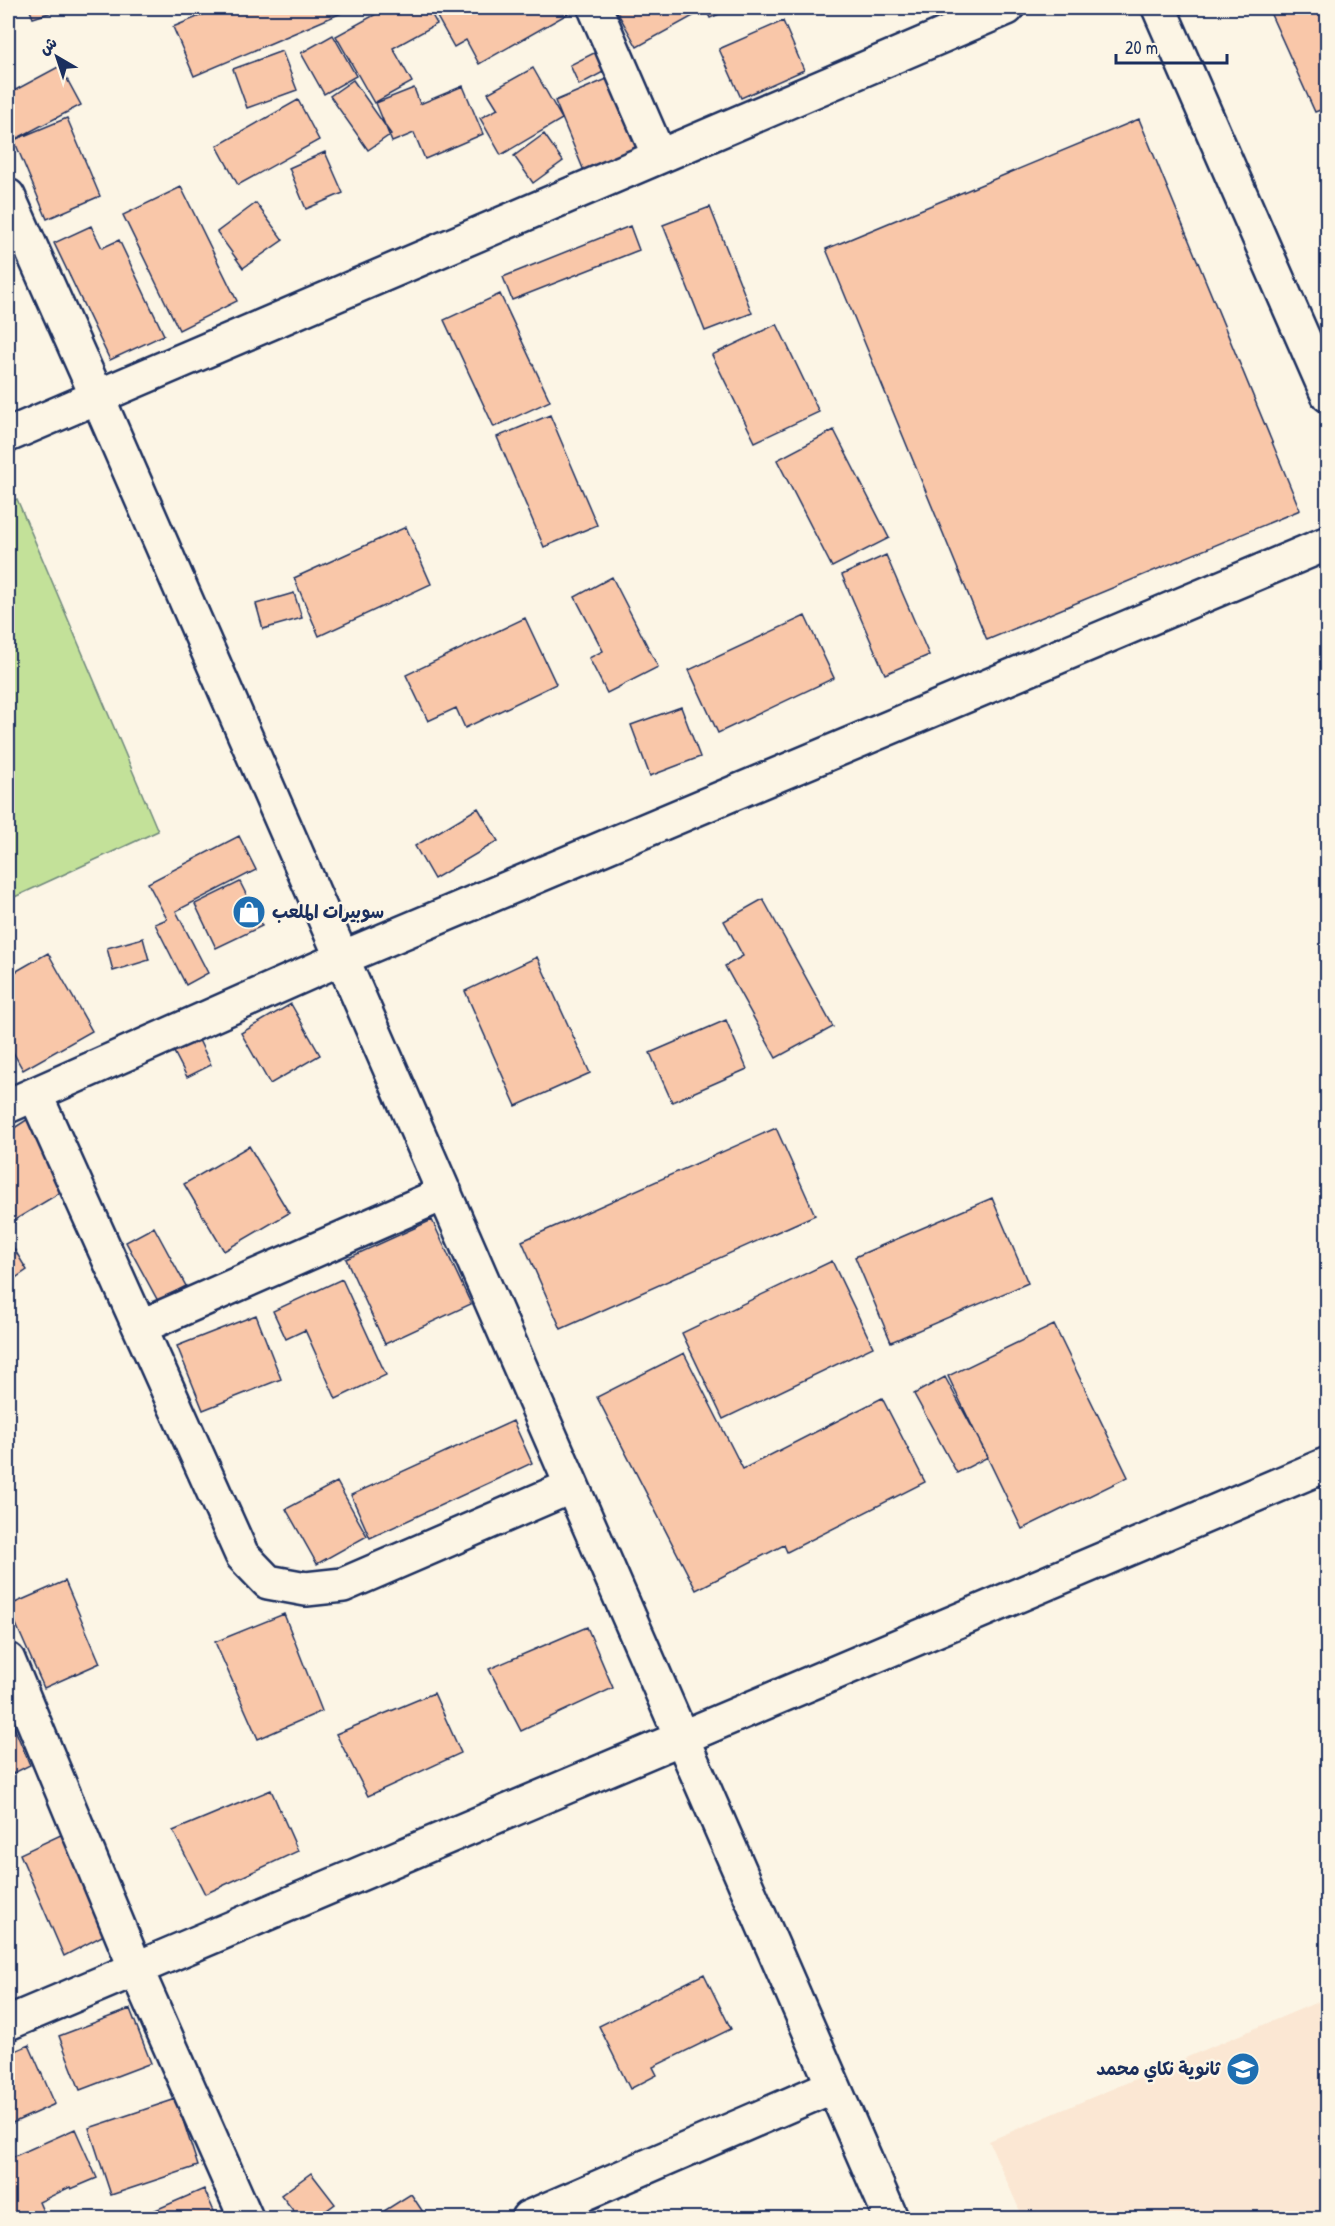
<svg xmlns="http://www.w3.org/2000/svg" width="1335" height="2226" font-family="'Patrick Hand','Playpen Sans Arabic',sans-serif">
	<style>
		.built { fill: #fbe7d3 }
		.green { fill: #c3e199; stroke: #6f887c; stroke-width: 1.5 }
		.building { fill: #f9c7a9; stroke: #1b2f5e; stroke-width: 1.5 }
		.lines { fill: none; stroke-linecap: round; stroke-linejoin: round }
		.street-casing { stroke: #1b2f5e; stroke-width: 38 }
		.street { stroke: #fcf5e5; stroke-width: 33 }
		.labels { text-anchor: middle; stroke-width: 5; stroke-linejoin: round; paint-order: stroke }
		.poi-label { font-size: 18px; font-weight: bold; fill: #1b2f5e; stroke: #fcf5e5; text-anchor: start }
	</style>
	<rect width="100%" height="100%" fill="#fcf5e5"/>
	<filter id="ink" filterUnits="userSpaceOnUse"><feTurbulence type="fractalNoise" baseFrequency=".0167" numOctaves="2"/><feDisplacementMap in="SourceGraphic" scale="12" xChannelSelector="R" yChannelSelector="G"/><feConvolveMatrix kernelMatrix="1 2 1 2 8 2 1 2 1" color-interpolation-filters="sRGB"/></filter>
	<g filter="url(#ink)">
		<!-- built -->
		<path class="built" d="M1327,1998V2218H1023L989,2141Z"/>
		<!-- green -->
		<path class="green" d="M17,499L158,831L8,900V503Z"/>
		<!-- building -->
		<path class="building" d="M29,8H65L33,18Z
			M219,8H353L194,76L173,27Z
			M387,8H428L437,24L393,48L412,82L374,103L336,36Z
			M449,8H578L479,64L466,40L454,47L436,15Z
			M615,8H691L695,15L637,47Z
			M705,8H733L710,18Z
			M932,8H963L933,15Z
			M1268,8H1328V107L1315,112Z
			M783,21L804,70L741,98L719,49Z
			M333,35L356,76L324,94L301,53Z
			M282,51L297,90L247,108L233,69Z
			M598,51L607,70L579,85L570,65Z
			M60,66L81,105L8,143V94Z
			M533,68L562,119L501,155L480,118L498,109L488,93Z
			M614,76L643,145L584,171L555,101Z
			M353,80L391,134L368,150L330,96Z
			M463,86L483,134L425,159L414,133L392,142L376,103L414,88L420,104Z
			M298,100L319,140L238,185L217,146Z
			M67,118L100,196L47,219L14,140Z
			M1139,119L1300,510L987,640L826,249Z
			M544,134L563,161L533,183L514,156Z
			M325,152L343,193L306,209L289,168Z
			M181,187L237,301L179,330L123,215Z
			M256,203L283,240L243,268L217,232Z
			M710,207L752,313L705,331L663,225Z
			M91,226L102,248L119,240L164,335L110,360L54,243Z
			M630,226L639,250L512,300L503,277Z
			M500,294L550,401L494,427L444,320Z
			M777,324L819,412L755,442L712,355Z
			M550,415L597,525L544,547L497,437Z
			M834,430L889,538L832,567L777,460Z
			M406,527L431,584L319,636L294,578Z
			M886,555L929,655L885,674L842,575Z
			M612,577L658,667L607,693L589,658L603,651L575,597Z
			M294,593L302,618L263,629L256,604Z
			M805,616L834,678L718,733L689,670Z
			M525,618L556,684L465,728L456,708L428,721L406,675Z
			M681,707L700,757L650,776L631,725Z
			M478,808L498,841L434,879L415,846Z
			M239,836L256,870L176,911L208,973L186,985L155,924L167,919L148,883Z
			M240,882L262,926L216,948L195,904Z
			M763,899L833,1027L776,1058L725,966L743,956L724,921Z
			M143,938L149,960L113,971L107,948Z
			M48,953L92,1031L23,1070L8,1043V976Z
			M537,957L590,1073L516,1106L465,991Z
			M291,1004L320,1055L270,1084L241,1033Z
			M726,1020L747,1069L672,1102L650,1053Z
			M198,1038L211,1065L187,1077L173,1050Z
			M28,1119L68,1188L8,1224V1132Z
			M776,1128L815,1215L561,1329L522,1241Z
			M249,1146L289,1213L224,1251L184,1184Z
			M992,1198L1028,1283L891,1342L855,1257Z
			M432,1220L471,1304L385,1344L346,1259Z
			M154,1227L186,1286L158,1301L126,1242Z
			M8,1239L27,1270L8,1283Z
			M832,1261L873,1347L723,1419L682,1333Z
			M342,1279L386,1375L336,1399L305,1330L286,1339L273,1311Z
			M256,1315L281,1379L203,1410L177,1346Z
			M1054,1325L1128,1477L1022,1529L948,1376Z
			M684,1353L743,1469L882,1398L925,1482L787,1552L784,1545L696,1590L597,1397Z
			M945,1377L988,1457L957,1473L914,1394Z
			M513,1421L532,1463L370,1538L351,1495Z
			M337,1482L367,1536L317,1564L286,1509Z
			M65,1581L100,1663L44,1688L8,1606Z
			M284,1614L322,1711L258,1739L215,1642Z
			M587,1627L613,1688L521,1731L489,1669Z
			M434,1693L461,1753L368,1796L336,1734Z
			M8,1713L30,1765L8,1776Z
			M271,1790L298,1851L205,1894L173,1831Z
			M65,1833L108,1933L64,1956L20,1854Z
			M704,1974L731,2029L653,2067L657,2075L630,2089L599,2026Z
			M130,2009L151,2063L80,2090L59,2036Z
			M29,2045L55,2104L8,2125V2054Z
			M176,2099L198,2166L111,2195L89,2128Z
			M75,2129L97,2178L71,2189L70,2187L39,2202L46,2218H8V2159Z
			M311,2173L335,2204L316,2218H299L281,2195Z
			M204,2189L217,2218H137Z
			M411,2194L427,2218H373Z"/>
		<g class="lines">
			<!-- street casing -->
			<g class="street-casing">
				<path id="street" d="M595,8L659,156
					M1159,8L1328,395
					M8,196L97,396L891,2218
					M8,435L1007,8
					M35,1094L242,1555L268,1582L306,1589L343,1585L572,1486
					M8,1106L342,958L1328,543
					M140,1327L445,1193
					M8,1660L136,1969L246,2218
					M8,2023L1328,1464
					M528,2218L833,2086"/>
			</g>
			<!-- street -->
			<use href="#street" class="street"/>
		</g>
	</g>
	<!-- icons -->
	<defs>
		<g id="shop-disc" transform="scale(1.725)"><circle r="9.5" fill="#1f6fb2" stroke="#fcf5e5"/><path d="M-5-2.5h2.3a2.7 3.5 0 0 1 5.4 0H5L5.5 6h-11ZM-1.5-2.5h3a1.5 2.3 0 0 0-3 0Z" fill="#fff"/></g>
		<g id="school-disc" transform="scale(1.725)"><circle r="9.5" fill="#1f6fb2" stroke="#fcf5e5"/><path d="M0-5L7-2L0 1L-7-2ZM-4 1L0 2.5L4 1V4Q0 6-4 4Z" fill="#fff"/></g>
	</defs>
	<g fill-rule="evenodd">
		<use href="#shop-disc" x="249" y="912"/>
		<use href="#school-disc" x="1243" y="2069"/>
	</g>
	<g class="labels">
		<!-- poi labels -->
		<g class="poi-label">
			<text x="272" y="918">سوبيرات الملعب</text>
			<text x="1220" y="2075" text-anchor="end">ثانوية نكاي محمد</text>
		</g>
	</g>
	<!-- margin -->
	<rect width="1335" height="2226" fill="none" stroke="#fcf5e5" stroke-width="30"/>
	<rect x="15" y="15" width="1305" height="2196" fill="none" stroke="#1b2f5e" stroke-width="2" filter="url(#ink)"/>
	<!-- north arrow -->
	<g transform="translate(57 57) rotate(321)" stroke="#fcf5e5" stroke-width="4.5" paint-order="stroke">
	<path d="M0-4.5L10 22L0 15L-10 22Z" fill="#1b2f5e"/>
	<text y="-9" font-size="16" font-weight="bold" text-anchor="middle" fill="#1b2f5e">ش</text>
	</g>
	<!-- scale -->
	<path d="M1116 54v9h111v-9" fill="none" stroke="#1b2f5e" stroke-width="3"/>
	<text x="1125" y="54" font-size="18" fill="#1b2f5e" stroke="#fcf5e5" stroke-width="4.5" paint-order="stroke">20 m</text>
</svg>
